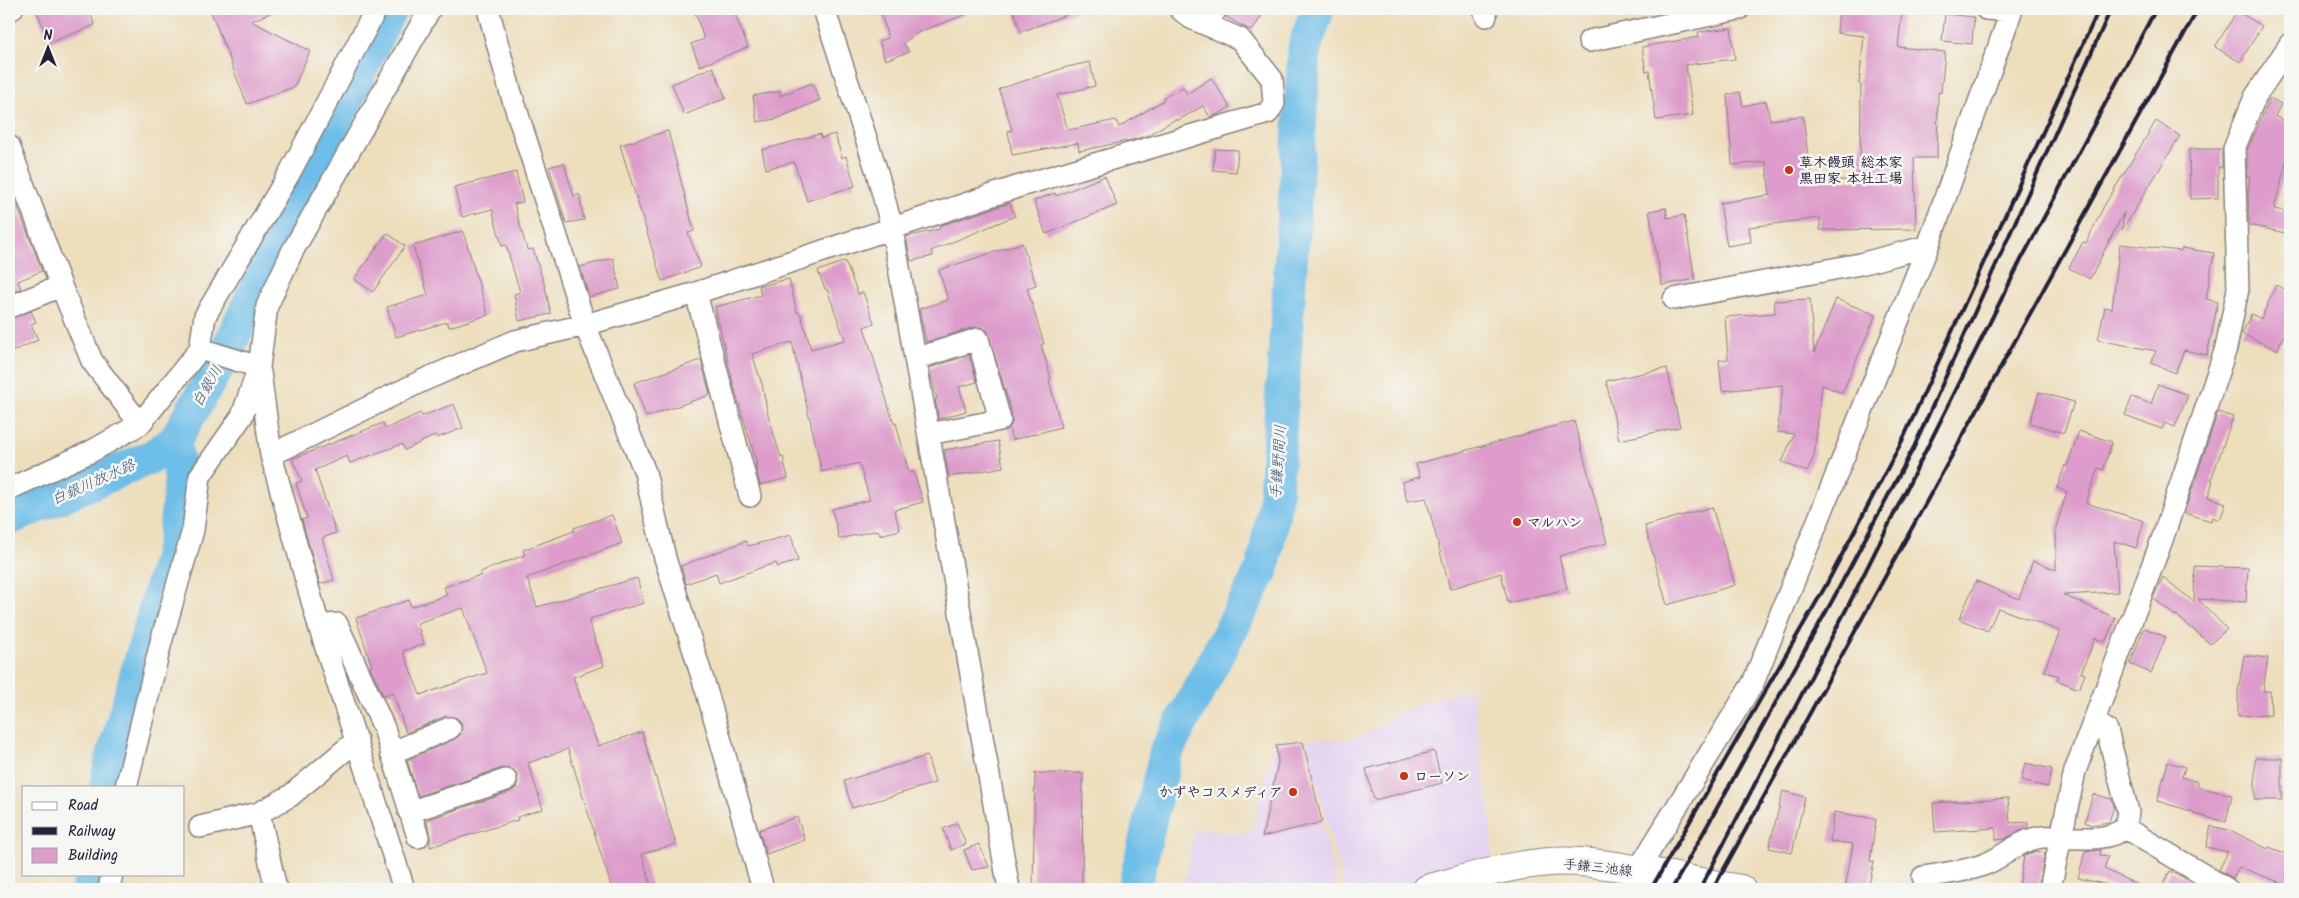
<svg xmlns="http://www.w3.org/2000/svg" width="2299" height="898" font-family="Kalam,'Klee One',sans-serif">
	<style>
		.built { fill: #e4d3f1 }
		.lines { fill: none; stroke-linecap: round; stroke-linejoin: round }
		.river { stroke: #6dbee8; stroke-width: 34 }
		.building { fill: #dd9ccb; fill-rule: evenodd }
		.street-casing { stroke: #88807c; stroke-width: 24 }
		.secondary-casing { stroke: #88807c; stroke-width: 30 }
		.street { stroke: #fff; stroke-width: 21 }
		.secondary { stroke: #fff; stroke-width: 28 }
		.rail { stroke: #22223b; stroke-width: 4 }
		.poi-dot { fill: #c8321e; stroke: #f6f6f2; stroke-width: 2 }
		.labels { text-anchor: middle; stroke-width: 5; stroke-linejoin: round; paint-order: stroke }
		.poi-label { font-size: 14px; font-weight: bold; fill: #22223b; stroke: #f6f6f2; text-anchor: start }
		.street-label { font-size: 14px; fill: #22223b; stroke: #f6f6f2 }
		.water-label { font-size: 15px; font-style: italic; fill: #3c5978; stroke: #f6f6f2 }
	</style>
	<rect width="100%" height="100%" fill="#f6f6f2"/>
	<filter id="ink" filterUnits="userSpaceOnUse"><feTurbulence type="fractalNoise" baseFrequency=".02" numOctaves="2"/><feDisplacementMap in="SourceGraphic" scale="10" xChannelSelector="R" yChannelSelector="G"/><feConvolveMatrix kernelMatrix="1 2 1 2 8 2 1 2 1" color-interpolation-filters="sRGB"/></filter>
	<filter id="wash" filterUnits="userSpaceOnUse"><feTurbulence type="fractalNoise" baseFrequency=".0096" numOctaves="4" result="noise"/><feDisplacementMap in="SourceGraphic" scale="20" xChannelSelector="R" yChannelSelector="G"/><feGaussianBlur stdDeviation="1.12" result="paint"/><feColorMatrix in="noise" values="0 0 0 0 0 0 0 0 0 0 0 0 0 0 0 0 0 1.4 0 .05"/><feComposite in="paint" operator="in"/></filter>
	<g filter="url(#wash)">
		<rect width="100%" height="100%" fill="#eddebc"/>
		<!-- built -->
		<path class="built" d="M1473,690L1486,794L1490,807L1492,847L1490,862L1388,889H1345L1305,739H1353L1373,730L1408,709L1448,695Z
			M1276,740L1302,741L1338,889H1183L1195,828L1250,835Z"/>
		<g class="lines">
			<!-- river -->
			<path class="river" d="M9,519L153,456L174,442
				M106,787L110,767L174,544L181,479L174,442L223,358L390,9
				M88,889L91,874
				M1134,889L1166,752L1263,568L1275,503L1305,45L1318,9"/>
		</g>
		<g id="blocks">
			<!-- building -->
			<path class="building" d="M36,9H88L95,25L49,43Z
				M210,9H280L251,21L310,51L294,87L247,104Z
				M694,9H733L748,47L700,66L691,44L704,39Z
				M880,9H980L919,32L903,43L909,52L885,60L879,41L888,38Z
				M1013,9H1079V10L1021,32Z
				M1228,9H1266L1252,31L1226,17Z
				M1839,9H1884L1902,11L1898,47L1945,52L1941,93L1938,92L1937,158H1914L1916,229L1820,230V218L1749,227L1751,242L1727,246L1720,203L1770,195L1766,162L1732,165L1727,95L1740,92L1743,106L1766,101L1770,120L1803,116L1811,180H1860L1861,85L1859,84L1864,36L1837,33Z
				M2237,11L2262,26L2240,62L2215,47Z
				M1945,14L1974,17L1972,44L1942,41Z
				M1731,28L1735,59L1686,65L1693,115L1656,120L1649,71L1646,72L1642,47L1699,37L1698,32Z
				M1090,62L1095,86L1057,95L1068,130L1116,120L1119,127L1164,100L1163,98L1183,87L1187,94L1211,78L1230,107L1219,114L1210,117L1203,106L1177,121L1176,119L1146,136L1132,140L1079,151L1078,143L1012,155L1008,131L1012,130L999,89L1067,67Z
				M713,67L726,98L684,115L672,84Z
				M812,83L820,100L776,119L757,122L753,96L780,91V96Z
				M2270,98L2281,104L2275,116L2290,125V148L2274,209L2290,212V234L2249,225L2248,189L2250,177L2247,176V151Z
				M2156,121L2180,136L2122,230L2124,212L2090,279L2069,268L2083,242L2086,243L2104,206Z
				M668,131L694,231L688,233L701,267L662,281L620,145Z
				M820,134L821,138L835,134L842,158L846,156L855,186L807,201L794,162L766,169L762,150Z
				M1215,149L1238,150L1236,172L1213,170Z
				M2189,149H2222V168L2218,167V198L2190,199Z
				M564,163L574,197L579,194L584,220L566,223L549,167Z
				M516,172L523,202L514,204L527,250L533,249L545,287L551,314L519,321L514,294L520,292L506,245L502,246L492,209L462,217L454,187Z
				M1105,176L1117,205L1046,234L1034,201L1055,193L1056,196Z
				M9,184L42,271L18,281L21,289L9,294Z
				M1010,203L1015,216L931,251L933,256L911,261L906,237L940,229L939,226Z
				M1666,208L1667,218L1684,215L1695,279L1662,285L1649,211Z
				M463,231L488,315L449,327L447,322L396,337L387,307L428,295L413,246Z
				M387,233L405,246L373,292L354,279Z
				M1022,243L1036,285L1027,288L1044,344H1041L1051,379L1049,380L1061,427L1012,440L1009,428L1012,423L1011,410L987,330L981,327H974L926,342L919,309L948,300L939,270Z
				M2120,244L2181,251L2182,248L2214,253L2206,299L2218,302L2207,355L2184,350L2175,373L2151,363L2156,351L2098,340L2105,307L2112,309Z
				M613,258L620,289L589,297L580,267Z
				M845,261L858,294L863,292L874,323L864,327L894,424L896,423L909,473L914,472L923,502L894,510L900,530L880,535L878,530L839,539L832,509L870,500L859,463L822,472L792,342L752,354L762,384L768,415L781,458L783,457L788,478L760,485L755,464H757L734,387L715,307L761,295L759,286L789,279L797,313L800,312L811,349L845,340L827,289H825L818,271Z
				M2276,285L2290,292V321L2277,350L2242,334L2251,314L2261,319Z
				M1810,299L1814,353L1836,299L1876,315L1842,393L1822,385L1814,456L1807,472L1782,462L1794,434L1777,432L1783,385L1722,391L1719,360L1728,359L1725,317L1775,313L1774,301Z
				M31,311L36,322L31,324L38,340L13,351L9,342V319Z
				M969,355L977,382L959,387L966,411L939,419L935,400L937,399L929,368Z
				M701,360L710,395L646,417L634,383Z
				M1667,368L1680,427L1619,440L1606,381Z
				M2158,384L2188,395L2175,427L2165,423L2162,429L2125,415L2132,397L2151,404Z
				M2039,392L2074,402L2064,433L2030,423Z
				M454,404L463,428L437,438L436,435L405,450L402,444L350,463L347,456L315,470L336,533L322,538L334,580L320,584L302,520L307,518L296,483L302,481L292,459L383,423L385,429L420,413L422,416Z
				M2218,412L2233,417L2211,480L2213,481L2208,497L2226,503L2220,520L2212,517L2211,521L2184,513Z
				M1574,421L1607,543L1559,556L1567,589L1508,603L1501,573L1450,589L1426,498L1407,501L1402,482L1420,477L1416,464Z
				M2079,431L2112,442L2103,470L2098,468L2086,503L2144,521L2136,548L2114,541L2118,592L2063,595L2116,618L2105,642L2095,638L2081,673L2085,674L2079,689L2057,680L2059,676L2044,671L2060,631L1998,608L1988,631L1959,619L1976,581L2019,599L2033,561L2056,570V527L2067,492L2057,488L2065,465L2067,466Z
				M998,441L1003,467L949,477L944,450Z
				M1712,507L1735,585L1667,605L1645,526Z
				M612,515L622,543L527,578L537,607L637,578L644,603L590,619L591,622H589L604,666L573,677L598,746L642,732L676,844L642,854L652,889H612L568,749L528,763L543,809L517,817L518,820L430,847V833L426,820L510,792L516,788L518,777L514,770L502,768L418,796L407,760L455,739L460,735L462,724L457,718L446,716L406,733L393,692L383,695L370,667L372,666L356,618L409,600L411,607L447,595L444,587L481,575L480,572L525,555L523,550L574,531V528ZM463,608L487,673L420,695L403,651L424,644L417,623Z
				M791,535L798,561L778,567L776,563L760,568L719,583L716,573L686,584L681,566L746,541L748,546Z
				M2195,566L2248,568L2246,602L2198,599L2227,629L2210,644L2175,614V616L2153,598L2163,577L2194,602Z
				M2144,628L2166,637L2151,673L2130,664Z
				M2244,655L2268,658L2263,691H2270L2271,715L2238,716V692Z
				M1303,742L1322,822L1262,837L1278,762L1276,745Z
				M1434,751L1442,783L1374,800L1366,769Z
				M927,756L935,783L852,808L844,781Z
				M2255,758H2282V800H2255Z
				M2168,762L2185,767L2182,777L2198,782L2197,787L2232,795L2226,822L2194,814V812L2157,801Z
				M2025,763L2052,769L2048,787L2021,781Z
				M1035,773H1083L1082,889H1033Z
				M1783,791L1805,797L1792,853L1769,848Z
				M2093,794L2112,799L2114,806L2109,822L2091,825L2085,822Z
				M2008,798L2010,823L2028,822V827L2004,839L1996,840V828L1935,832L1933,803Z
				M1834,812L1876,819L1870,861L1874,862L1868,889H1845L1853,844L1830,841Z
				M797,817L805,840L766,854L759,830Z
				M957,823L966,844L951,850L943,829Z
				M2211,826L2232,831L2268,849L2269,847L2290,855V886L2239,867L2233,878L2219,870L2228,852L2206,847Z
				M979,844L989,867L972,870L964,850Z
				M2101,850L2100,855L2108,856L2104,869L2138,885L2136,889H2125L2078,878L2085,851Z
				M2036,851L2045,853L2038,889L2019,886L2024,856Z
				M2170,871L2183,877L2203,889H2161Z"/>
		</g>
	</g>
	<g filter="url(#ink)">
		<use href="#blocks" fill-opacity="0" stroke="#88807c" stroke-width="1"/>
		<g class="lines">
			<!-- street casing -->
			<g class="street-casing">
				<path id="street" d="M488,9L510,90L585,325L645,472L665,558L708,696L763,889
					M824,9L877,172L892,228L1009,889
					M1484,9L1486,16
					M1986,9L2011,11
					M9,10L12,9
					M1207,25L1216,9
					M1589,41L1739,9
					M9,146L61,286L92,361L140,424
					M696,293L750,496
					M1674,299L1860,264L1928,246
					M9,307L61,286
					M200,349L259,367
					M915,359L978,339L1000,420L929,434
					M260,372L271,455L319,626L404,889
					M271,455L424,380L515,341L585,325L696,293L1020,186L1268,113L1274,103L1272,79L1240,39L1191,18L1180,9
					M9,489L92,451L140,424L200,349L205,316L289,174L374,13L373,9
					M319,626L337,624L384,728L418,837
					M391,753L450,728
					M126,787L161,642L193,530L200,476L242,416L259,367L267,306L292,252L430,9
					M409,812L506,780
					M259,813L276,889
					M200,827L259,813L290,796L357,740
					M2125,828L2227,889
					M1638,870L1753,683L1928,246L2012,9
					M1923,877C1941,874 1962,872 1980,866C2001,860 2019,839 2043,837C2068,835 2103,845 2125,828L2128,812L2107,730L2094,721
					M109,889L112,874
					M2050,889L2075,771L2163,537L2226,348L2238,289L2234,149L2255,97L2290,44"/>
			</g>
			<!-- secondary casing -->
			<g class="secondary-casing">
				<path id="secondary" d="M1427,889C1476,876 1528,858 1580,862C1634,866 1688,881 1741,889"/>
			</g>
			<!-- street -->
			<use href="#street" class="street"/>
			<!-- secondary -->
			<use href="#secondary" class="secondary"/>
			<!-- rail -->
			<path class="rail" d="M1651,889L1825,587L1904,437L2099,9
				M1672,889L1832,601L1914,447L2111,9
				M1700,889L1849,604L2021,260L2156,9
				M1713,889L2198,9"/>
		</g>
	</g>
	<!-- markers -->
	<g class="poi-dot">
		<circle cx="1789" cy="170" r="5"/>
		<circle cx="1517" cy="522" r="5"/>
		<circle cx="1404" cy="776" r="5"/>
		<circle cx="1293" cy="792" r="5"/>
	</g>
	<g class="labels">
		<!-- poi labels -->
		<g class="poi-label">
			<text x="1799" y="167">草木饅頭 総本家<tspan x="1799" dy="16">黒田家 本社工場</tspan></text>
			<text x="1527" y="527">マルハン</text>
			<text x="1414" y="781">ローソン</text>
			<text x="1283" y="797" text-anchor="end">かずやコスメディア</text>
		</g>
		<!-- street labels -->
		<g class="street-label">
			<text transform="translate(1598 867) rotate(6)" y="5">手鎌三池線</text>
		</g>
		<!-- water labels -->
		<g class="water-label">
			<text transform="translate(207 386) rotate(-60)" y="5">白銀川</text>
			<text transform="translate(1278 462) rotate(-86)" y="5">手鎌野間川</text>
			<text transform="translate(93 482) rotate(-24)" y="5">白銀川放水路</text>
		</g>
	</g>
	<!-- margin -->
	<rect width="2299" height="898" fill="none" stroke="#f6f6f2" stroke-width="30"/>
	<!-- legend -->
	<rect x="22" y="786" width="162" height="90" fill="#f6f6f2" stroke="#a1a1a9"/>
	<rect x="32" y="802" width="25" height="8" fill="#ffffff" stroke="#a1a1a9"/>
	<text x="68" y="810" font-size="15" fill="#22223b">Road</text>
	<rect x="32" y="827" width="25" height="8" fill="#22223b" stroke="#a1a1a9"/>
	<text x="68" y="836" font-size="15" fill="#22223b">Railway</text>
	<rect x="32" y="848" width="25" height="15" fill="#dd9ccb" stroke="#a1a1a9"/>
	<text x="68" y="860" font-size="15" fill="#22223b">Building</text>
	<!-- north arrow -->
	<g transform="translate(48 48)" stroke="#f6f6f2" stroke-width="4" paint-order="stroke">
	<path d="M0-4L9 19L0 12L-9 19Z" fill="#22223b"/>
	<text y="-8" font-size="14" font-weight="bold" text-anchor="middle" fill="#22223b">N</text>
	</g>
</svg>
